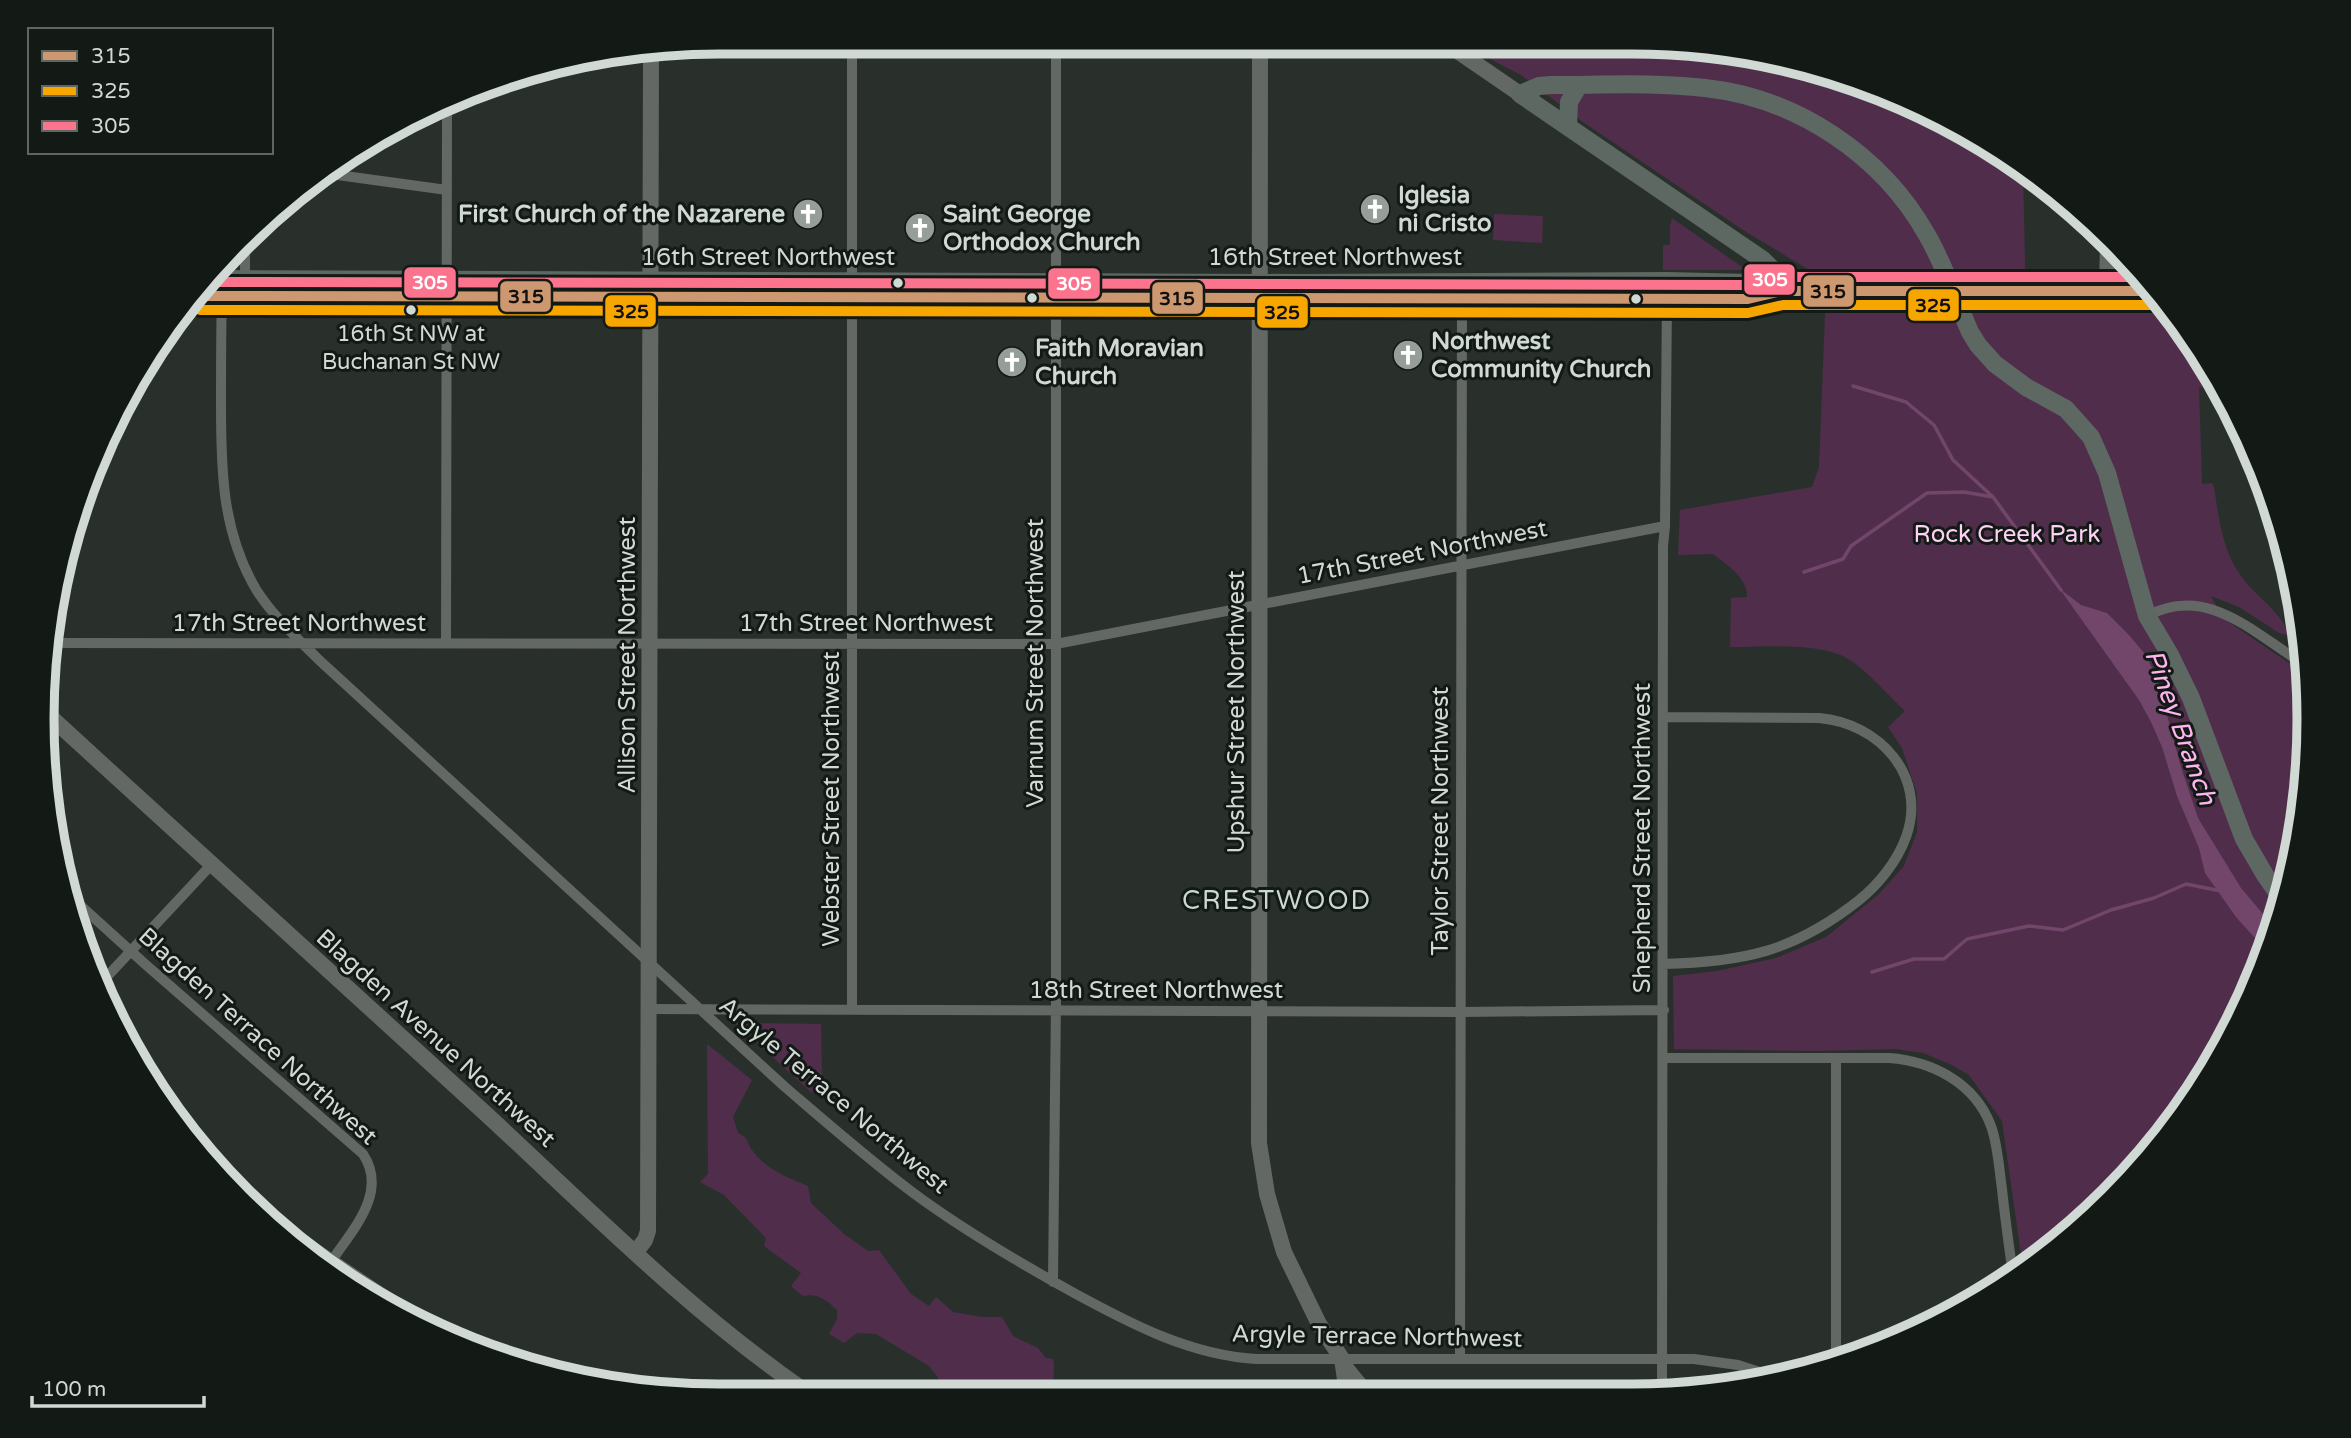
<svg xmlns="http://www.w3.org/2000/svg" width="2351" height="1438" font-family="'Varela Round',sans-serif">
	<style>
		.green { fill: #502e4b }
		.water { fill: #71466a }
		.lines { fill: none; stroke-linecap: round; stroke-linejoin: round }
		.stream { stroke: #71466a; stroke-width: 3.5 }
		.street { stroke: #636865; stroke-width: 10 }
		.secondary { stroke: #636865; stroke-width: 16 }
		.primary { stroke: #5d6862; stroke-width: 18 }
		.bus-1-casing { stroke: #131915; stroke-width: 16 }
		.bus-2-casing { stroke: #131915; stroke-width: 16 }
		.bus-3-casing { stroke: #131915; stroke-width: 16 }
		.bus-1 { stroke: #cd976f; stroke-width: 10 }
		.bus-2 { stroke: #f7a600; stroke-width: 10 }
		.bus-3 { stroke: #fc738d; stroke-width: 10 }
		.bus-dot { fill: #d0d9d4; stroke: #131915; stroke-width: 2.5 }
		.labels { text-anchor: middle; stroke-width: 6; stroke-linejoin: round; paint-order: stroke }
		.bus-label { font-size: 22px; fill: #d0d9d4; stroke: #131915 }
		.poi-label { font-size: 24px; font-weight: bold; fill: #d0d9d4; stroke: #131915; text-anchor: start }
		.street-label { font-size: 24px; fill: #d0d9d4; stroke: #131915 }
		.park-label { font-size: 24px; fill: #fdd0f5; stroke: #131915 }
		.water-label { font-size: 26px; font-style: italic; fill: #feb4f1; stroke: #131915 }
		.neighbourhood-label { font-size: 26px; letter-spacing: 2px; fill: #cadad0; stroke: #131915 }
		.rim { fill: none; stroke: #d0d9d4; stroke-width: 9 }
		.line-badge { stroke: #131915; stroke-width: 2.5 }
		.badge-label { font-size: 19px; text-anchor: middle; font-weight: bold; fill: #fff }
		.pale-badge-label { font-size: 19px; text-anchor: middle; font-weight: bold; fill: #111 }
	</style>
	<rect width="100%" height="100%" fill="#29302c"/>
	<!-- green -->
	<path class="green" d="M1474,46L1720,48L1891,93L2023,170L2026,310L2168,311L2217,379V389L2199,387L2202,484L2212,483L2214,487C2219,519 2222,550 2241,576C2254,595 2284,614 2289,636L2279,633L2239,607L2211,596L2223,618L2305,674L2308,763L2286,894L2239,1018L2169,1131L2079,1228L2023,1268L2002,1121L1969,1075L1950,1064L1923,1053L1896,1049L1815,1051L1674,1049L1673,976L1717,971L1776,958L1826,937L1878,895L1904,866L1917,832V793L1902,748L1888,727L1905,711C1888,695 1872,676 1853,662C1826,641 1763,647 1730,647L1731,598L1747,597C1748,578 1727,565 1713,554L1678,555L1680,510L1812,487L1819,467L1826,291L1811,271L1743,230L1583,122L1521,75L1490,59Z
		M1494,214L1543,216L1542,243L1493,240Z
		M1672,218L1742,267V270H1663V245H1670V227Z
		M735,1023L821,1024L822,1080L812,1093Z
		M707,1044L752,1080L733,1117L738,1133C750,1139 746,1141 752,1150C765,1169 788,1178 808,1186L811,1203L844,1234L868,1251L879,1250L911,1294L929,1306L936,1297L953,1312L982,1317H1002L1013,1336L1038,1348L1046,1358L1053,1359C1056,1371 1051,1380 1055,1392H943L937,1376L929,1366L876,1334L857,1333L844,1343L829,1334L837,1319V1310C826,1300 818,1293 803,1296L791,1286L801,1273L764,1246L766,1238L724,1195L700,1182L708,1174Z"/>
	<!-- water -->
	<path class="water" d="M2059,588L2081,605L2107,613L2128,634L2145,654L2157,678L2181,767L2198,818L2241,888L2274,927L2267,946L2254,937L2236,917L2205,873L2199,848L2177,796L2162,747L2151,722L2139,700Z"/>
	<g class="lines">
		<!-- stream -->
		<path class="stream" d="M1853,386L1906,402L1934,425L1953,460L1993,497L2061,590
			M1804,572L1843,559L1851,546L1927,493L1964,492L1993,497
			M1872,972L1914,959H1944L1967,939L2029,926L2063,930L2111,910L2154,898L2186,884L2221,891"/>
		<!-- street -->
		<path class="street" d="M852,43V1010
			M323,173L447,190
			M245,248V284
			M222,293C221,330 221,368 221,405C221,471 222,533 257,591C274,617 296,637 318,659L785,1087C827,1123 868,1159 912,1192C963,1230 1018,1262 1074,1293C1131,1324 1190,1355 1256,1359H1694L1738,1365L1778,1378
			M2147,616C2208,583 2255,635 2304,664
			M54,643L1056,644L1665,526
			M446,643L447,107
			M1663,717L1819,718C1879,723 1928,776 1906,837C1897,862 1878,885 1858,901C1793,952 1743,962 1663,964
			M71,897L145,964L363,1154C388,1192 354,1228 333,1259
			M101,983L212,864
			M648,1009L1461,1012L1664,1010
			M1664,1058H1889C1932,1061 1975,1083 1991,1126C1998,1145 1999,1169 2002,1189C2005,1218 2009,1246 2013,1275
			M1836,1058V1361
			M271,1218L457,1343
			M1053,1282L1056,999V44
			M1460,1359L1462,295
			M1344,1361L1370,1393
			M1662,1394L1663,546L1665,526L1667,295"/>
		<!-- secondary -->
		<path class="secondary" d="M1260,45L1259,1143L1267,1194L1284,1252L1319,1324L1342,1359L1345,1379L1341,1393
			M1450,46L1520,94
			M2107,291L2108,241
			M43,710C190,845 339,978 485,1113C589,1209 688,1310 805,1391
			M635,1253L645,1240L648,1231L651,53"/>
		<!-- primary -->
		<path class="primary" d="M1568,127L1569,102L1579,85
			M216,279L1305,283L1667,281L1750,283L1778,290
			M1781,291L1777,274L1763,260L1520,94L1539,86L1551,85C1602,85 1654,82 1705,88C1797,98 1882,155 1927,235C1945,266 1956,300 1970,332L1978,345L1995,364L2026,387L2066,409L2091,437L2107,473L2147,616L2169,653L2191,698L2244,839L2265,875L2283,901
			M200,296L1748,299L1781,291H2154"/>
		<!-- bus-1 casing -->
		<g class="bus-1-casing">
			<path id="bus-1" d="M200,296L1748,299L1781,291H2154"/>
		</g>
		<!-- bus-2 casing -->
		<g class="bus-2-casing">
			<path id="bus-2" d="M200,310L1748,313L1783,305H2154"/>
		</g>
		<!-- bus-3 casing -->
		<g class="bus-3-casing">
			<path id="bus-3" d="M213,282L1746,285L1781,277H2144"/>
		</g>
		<!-- bus-1 -->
		<use href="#bus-1" class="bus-1"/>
		<!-- bus-2 -->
		<use href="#bus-2" class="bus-2"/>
		<!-- bus-3 -->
		<use href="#bus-3" class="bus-3"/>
	</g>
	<!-- icons -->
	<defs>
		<g id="church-disc" transform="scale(1.575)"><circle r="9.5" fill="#969e99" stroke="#131915"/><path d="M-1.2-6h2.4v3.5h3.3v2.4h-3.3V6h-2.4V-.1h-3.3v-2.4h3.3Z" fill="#fff"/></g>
	</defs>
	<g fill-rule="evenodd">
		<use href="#church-disc" x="1375" y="209"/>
		<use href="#church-disc" x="808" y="214"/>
		<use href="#church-disc" x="920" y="228"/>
		<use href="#church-disc" x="1408" y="355"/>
		<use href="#church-disc" x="1012" y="362"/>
	</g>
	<!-- markers -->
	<g class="bus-dot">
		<circle cx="898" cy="283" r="6"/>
		<circle cx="1032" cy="298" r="6"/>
		<circle cx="1636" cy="299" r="6"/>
		<circle cx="411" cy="310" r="6"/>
	</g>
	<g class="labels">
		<!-- bus labels -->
		<g class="bus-label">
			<text x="411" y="341">16th St NW at<tspan x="411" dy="28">Buchanan St NW</tspan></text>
		</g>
		<!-- poi labels -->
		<g class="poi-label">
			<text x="1398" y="203">Iglesia<tspan x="1398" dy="28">ni Cristo</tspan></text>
			<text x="785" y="222" text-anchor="end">First Church of the Nazarene</text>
			<text x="943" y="222">Saint George<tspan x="943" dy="28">Orthodox Church</tspan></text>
			<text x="1431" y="349">Northwest<tspan x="1431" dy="28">Community Church</tspan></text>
			<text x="1035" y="356">Faith Moravian<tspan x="1035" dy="28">Church</tspan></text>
		</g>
		<!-- street labels -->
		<g class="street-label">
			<text x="768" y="265">16th Street Northwest</text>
			<text x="1335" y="265">16th Street Northwest</text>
			<text transform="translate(1422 552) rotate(-11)" y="8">17th Street Northwest</text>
			<text x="299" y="631">17th Street Northwest</text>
			<text x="866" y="631">17th Street Northwest</text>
			<text transform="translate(627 655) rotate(-90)" y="8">Allison Street Northwest</text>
			<text transform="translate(1035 663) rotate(-90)" y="8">Varnum Street Northwest</text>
			<text transform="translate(1236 712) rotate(-90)" y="8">Upshur Street Northwest</text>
			<text transform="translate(831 799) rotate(-90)" y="8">Webster Street Northwest</text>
			<text transform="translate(1440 821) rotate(-90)" y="8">Taylor Street Northwest</text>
			<text transform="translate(1642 838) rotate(-90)" y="8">Shepherd Street Northwest</text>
			<text x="1156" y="998">18th Street Northwest</text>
			<text transform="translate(258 1036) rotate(42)" y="8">Blagden Terrace Northwest</text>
			<text transform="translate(436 1038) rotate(42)" y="8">Blagden Avenue Northwest</text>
			<text transform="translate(834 1095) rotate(40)" y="8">Argyle Terrace Northwest</text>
			<text transform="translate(1377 1336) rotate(1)" y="8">Argyle Terrace Northwest</text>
		</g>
		<!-- park labels -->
		<g class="park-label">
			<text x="2007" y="542">Rock Creek Park</text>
		</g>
		<!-- water labels -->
		<g class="water-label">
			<text transform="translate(2181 727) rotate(70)" y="9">Piney Branch</text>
		</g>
		<!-- neighbourhood labels -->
		<g class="neighbourhood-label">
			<text x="1277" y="909">CRESTWOOD</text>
		</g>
	</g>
	<!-- crop -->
	<path d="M0 0H2351V1438H0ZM719 54H1632A665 665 0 0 1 2297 719V719A665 665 0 0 1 1632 1384H719A665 665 0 0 1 54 719V719A665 665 0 0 1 719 54Z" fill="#131915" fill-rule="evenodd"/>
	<path class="rim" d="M719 54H1632A665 665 0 0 1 2297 719V719A665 665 0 0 1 1632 1384H719A665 665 0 0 1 54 719V719A665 665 0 0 1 719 54Z"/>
	<g class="line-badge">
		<rect x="1743" y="263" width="53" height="33" rx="7" fill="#fc738d"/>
		<rect x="403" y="266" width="54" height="33" rx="7" fill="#fc738d"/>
		<rect x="1047" y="267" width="54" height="33" rx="7" fill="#fc738d"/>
		<rect x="1802" y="274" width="53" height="34" rx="7" fill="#cd976f"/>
		<rect x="499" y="280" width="53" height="33" rx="7" fill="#cd976f"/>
		<rect x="1151" y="281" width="53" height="34" rx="7" fill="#cd976f"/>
		<rect x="1907" y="288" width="53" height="34" rx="7" fill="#f7a600"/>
		<rect x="604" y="294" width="53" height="34" rx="7" fill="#f7a600"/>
		<rect x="1256" y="295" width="53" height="34" rx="7" fill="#f7a600"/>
	</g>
	<g class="badge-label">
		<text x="1770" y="286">305</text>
		<text x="430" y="289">305</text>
		<text x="1074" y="290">305</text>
	</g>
	<g class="pale-badge-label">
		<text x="1828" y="298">315</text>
		<text x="526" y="303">315</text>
		<text x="1177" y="305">315</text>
		<text x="1933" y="312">325</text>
		<text x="631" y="318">325</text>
		<text x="1282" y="319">325</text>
	</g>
	<!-- legend -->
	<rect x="28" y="28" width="245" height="126" fill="#131915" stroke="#5f6661" stroke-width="2"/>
	<rect x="42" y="51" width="35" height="10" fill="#cd976f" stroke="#5f6661" stroke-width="2"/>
	<text x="91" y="63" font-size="21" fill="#d0d9d4">315</text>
	<rect x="42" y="86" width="35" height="10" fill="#f7a600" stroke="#5f6661" stroke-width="2"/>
	<text x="91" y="98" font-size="21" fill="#d0d9d4">325</text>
	<rect x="42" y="121" width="35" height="10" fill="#fc738d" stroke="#5f6661" stroke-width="2"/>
	<text x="91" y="133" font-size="21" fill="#d0d9d4">305</text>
	<!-- scale -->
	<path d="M32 1396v10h172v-10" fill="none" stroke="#d0d9d4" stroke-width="3.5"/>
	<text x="42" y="1396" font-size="21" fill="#d0d9d4" stroke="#131915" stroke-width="5" paint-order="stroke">100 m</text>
</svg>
